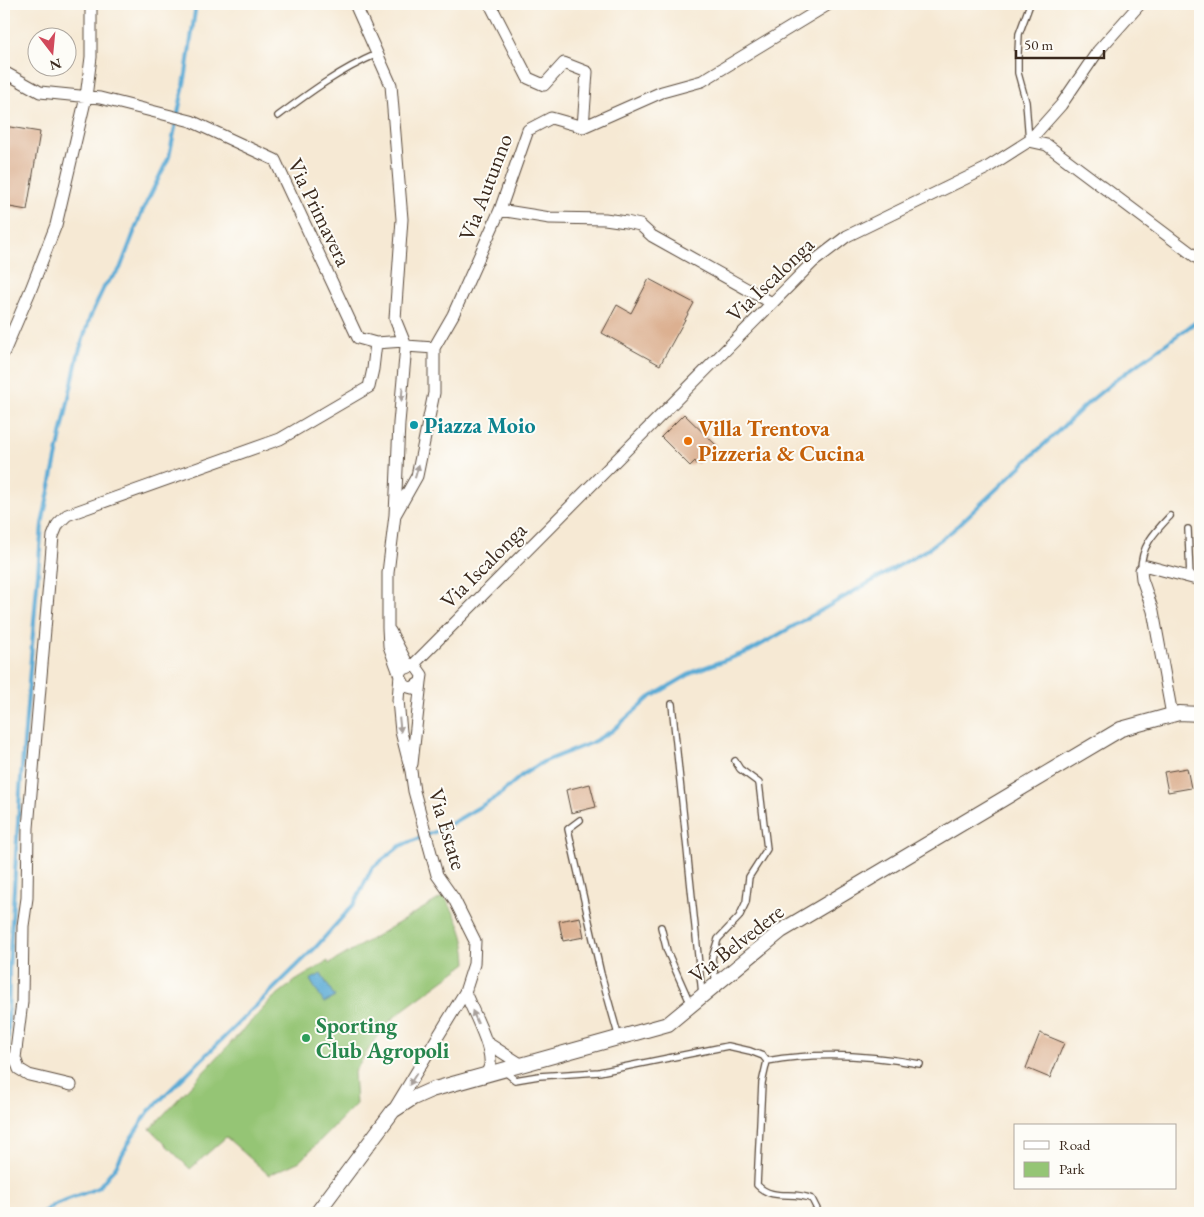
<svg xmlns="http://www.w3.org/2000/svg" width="1204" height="1217" font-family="'EB Garamond',serif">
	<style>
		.green { fill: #95c575; stroke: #68784a }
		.water { fill: #5babd5; stroke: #4b6a7a }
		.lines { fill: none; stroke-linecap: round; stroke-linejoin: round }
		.stream { stroke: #5babd5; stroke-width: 4 }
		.building { fill: #dcb091 }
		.service-casing { stroke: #574739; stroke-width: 8 }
		.minor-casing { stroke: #574739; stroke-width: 13 }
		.tertiary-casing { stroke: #574739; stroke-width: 16 }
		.service { stroke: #fff; stroke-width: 5.5 }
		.minor { stroke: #fff; stroke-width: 11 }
		.tertiary { stroke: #fff; stroke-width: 14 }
		.oneway { fill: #a79f9a }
		.culture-dot { fill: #0f9aa8; stroke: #fdfcf7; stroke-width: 2 }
		.food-dot { fill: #e8710a; stroke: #fdfcf7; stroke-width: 2 }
		.leisure-dot { fill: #2e9e5b; stroke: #fdfcf7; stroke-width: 2 }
		.labels { text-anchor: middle; stroke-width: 4; stroke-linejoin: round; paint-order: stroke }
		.street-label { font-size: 22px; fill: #3b2a1e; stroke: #fdfcf7 }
		.culture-label { font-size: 22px; font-weight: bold; fill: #0d838f; stroke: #fdfcf7; text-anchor: start }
		.food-label { font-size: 22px; font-weight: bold; fill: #c56008; stroke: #fdfcf7; text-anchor: start }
		.leisure-label { font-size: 22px; font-weight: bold; fill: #27864d; stroke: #fdfcf7; text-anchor: start }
	</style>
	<rect width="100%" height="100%" fill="#fdfcf7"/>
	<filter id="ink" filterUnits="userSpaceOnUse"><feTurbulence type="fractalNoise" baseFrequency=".02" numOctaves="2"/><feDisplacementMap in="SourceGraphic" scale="10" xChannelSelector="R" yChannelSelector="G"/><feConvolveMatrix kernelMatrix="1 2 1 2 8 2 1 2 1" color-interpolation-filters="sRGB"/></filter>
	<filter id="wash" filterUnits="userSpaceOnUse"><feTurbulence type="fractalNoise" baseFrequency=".0096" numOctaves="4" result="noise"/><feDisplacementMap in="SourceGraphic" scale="20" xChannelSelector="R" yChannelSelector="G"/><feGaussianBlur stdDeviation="1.12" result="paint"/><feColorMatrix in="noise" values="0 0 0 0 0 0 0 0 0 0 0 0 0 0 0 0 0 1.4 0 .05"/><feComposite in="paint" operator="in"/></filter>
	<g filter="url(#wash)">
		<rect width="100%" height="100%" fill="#f6e9d4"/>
		<!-- green -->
		<path class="green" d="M444,896C458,918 466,936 467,963L404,1009L383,1027L354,1072L356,1104L300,1161L269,1175L226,1137L190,1169L150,1129L273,998L295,981L328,961L329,964Z"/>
		<!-- water -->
		<path class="water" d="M321,974L335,997L324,1003L310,980Z"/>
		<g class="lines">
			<!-- stream -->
			<path class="stream" d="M4,1125L7,1086L9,969L20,791L42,524L78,355L90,317L105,285L120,269L141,214L169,157L186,74L196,4
				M42,1213L55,1204L98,1188L116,1166L131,1138L149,1111L316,947L354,904L372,868L400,846L442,829L498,796L522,775L543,762L591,743L612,731L649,698L695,671L750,651L928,549L952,531L1089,402L1117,379L1200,319"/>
		</g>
		<g id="blocks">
			<!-- building -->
			<path class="building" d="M4,126L40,132L27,210L4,206Z
				M649,279L694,303L660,365L602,333L617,305L631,313Z
				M684,414L716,445L697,464L695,461L690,466L661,437Z
				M1187,768L1191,788L1168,792L1164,772Z
				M590,784L596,807L571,813L566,790Z
				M580,917L584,937L563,941L559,921Z
				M1040,1033L1064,1043L1050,1078L1026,1068Z"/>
		</g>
	</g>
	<g filter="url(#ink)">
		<use href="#blocks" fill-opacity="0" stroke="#574739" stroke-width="1"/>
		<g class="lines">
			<!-- service casing -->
			<g class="service-casing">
				<path id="service" d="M278,116C310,92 340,70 377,54
					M1029,141L1026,102L1018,73V53L1019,34L1030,4
					M1188,529L1190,577
					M1141,570C1141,546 1154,533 1170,516
					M672,704L702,994
					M580,820L568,829L601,974L619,1038
					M661,927L667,951L691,1005
					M716,983L712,958L718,939L739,917L746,902L749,877L767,849L759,783L740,769L735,761
					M767,1061C817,1052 870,1055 920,1064
					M504,1071L515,1080L539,1076L599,1072L728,1046L750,1051L763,1056L767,1061L762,1083L757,1185C774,1202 792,1190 812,1199L819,1213"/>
			</g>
			<!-- minor casing -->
			<g class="minor-casing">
				<path id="minor" d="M355,4L391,85L402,219L395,319L406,346L399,423L395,515L388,573V628L389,646L400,676
					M490,4L528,78L544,85L564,63L587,72L583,127
					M4,72L40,92L100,98L191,121L275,160L358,338L376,343L404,341
					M1029,141L1061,105L1098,51L1140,4
					M500,210L550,218L605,219L626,222L640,225L652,236L772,303
					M406,346L434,348
					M4,352L31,289L56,225L86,97L91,57V4
					M395,515L417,476L434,393V348L453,315L500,210L528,130L551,118L583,127L662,92L702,81L829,4
					M390,631L409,667
					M412,666L813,262L847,236L985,169L1029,141L1047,145L1200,260
					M1172,715L1153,611L1142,579L1141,570L1147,566L1200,580
					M412,764L421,682
					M465,992C472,1010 492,1046 490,1064C490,1067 487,1072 486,1075
					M486,1042L522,1065
					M71,1085L29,1075L19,1069L15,1058L22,1002L23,926L27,898L28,828L53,536L58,524L67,515L280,439L369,387L373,369L376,343
					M394,1109L465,992L474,964L475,941L454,899L437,875L414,791L411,771L401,732L398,700L400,674L404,669L412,666L417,668L422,675L421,682L412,688L405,686L400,677"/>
			</g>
			<!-- tertiary casing -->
			<g class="tertiary-casing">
				<path id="tertiary" d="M317,1213L393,1111L413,1098L431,1090L668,1024L781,931L1121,729L1179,713L1200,714"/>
			</g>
			<!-- service -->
			<use href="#service" class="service"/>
			<!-- minor -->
			<use href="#minor" class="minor"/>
			<!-- tertiary -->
			<use href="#tertiary" class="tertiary"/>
		</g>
		<!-- one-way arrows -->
		<defs><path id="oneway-solid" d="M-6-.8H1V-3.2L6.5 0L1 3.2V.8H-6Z" transform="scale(1.25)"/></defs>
		<g class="oneway">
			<use href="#oneway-solid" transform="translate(402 394) rotate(95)"/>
			<use href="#oneway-solid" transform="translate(417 471) rotate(-74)"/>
			<use href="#oneway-solid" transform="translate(400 725) rotate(84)"/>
			<use href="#oneway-solid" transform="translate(475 1017) rotate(-114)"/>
			<use href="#oneway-solid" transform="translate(413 1079) rotate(122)"/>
		</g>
	</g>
	<!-- markers -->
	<circle class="culture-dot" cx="414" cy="425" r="5"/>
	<circle class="food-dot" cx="688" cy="441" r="5"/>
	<circle class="leisure-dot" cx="306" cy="1038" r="5"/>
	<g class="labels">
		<!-- street labels -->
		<g class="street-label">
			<text transform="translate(485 187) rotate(-69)" y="8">Via Autunno</text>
			<text transform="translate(320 212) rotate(64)" y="8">Via Primavera</text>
			<text transform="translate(770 279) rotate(-44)" y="8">Via Iscalonga</text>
			<text transform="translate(483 565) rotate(-45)" y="8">Via Iscalonga</text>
			<text transform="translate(448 829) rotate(73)" y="8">Via Estate</text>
			<text transform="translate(736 943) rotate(-38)" y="8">Via Belvedere</text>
		</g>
		<!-- culture labels -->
		<g class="culture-label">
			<text x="424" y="433">Piazza Moio</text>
		</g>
		<!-- food labels -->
		<g class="food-label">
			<text x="698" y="436">Villa Trentova<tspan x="698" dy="25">Pizzeria &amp; Cucina</tspan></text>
		</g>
		<!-- leisure labels -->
		<g class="leisure-label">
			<text x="316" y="1033">Sporting<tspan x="316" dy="25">Club Agropoli</tspan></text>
		</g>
	</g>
	<!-- margin -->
	<rect width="1204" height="1217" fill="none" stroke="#fdfcf7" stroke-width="20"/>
	<!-- legend -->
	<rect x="1014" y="1124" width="162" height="65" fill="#fdfcf7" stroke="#afa8a0"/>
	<rect x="1024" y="1141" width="25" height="8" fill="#ffffff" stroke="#afa8a0"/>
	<text x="1059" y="1150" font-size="15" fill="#3b2a1e">Road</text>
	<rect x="1024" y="1162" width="25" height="15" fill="#95c575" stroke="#afa8a0"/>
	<text x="1059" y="1174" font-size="15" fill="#3b2a1e">Park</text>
	<!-- north arrow -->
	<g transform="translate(52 52) rotate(164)"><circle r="24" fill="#fdfcf7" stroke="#afa8a0"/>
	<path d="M0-4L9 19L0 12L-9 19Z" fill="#d1495b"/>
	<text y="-8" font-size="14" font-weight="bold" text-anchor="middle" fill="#3b2a1e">N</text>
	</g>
	<!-- scale -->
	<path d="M1016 50v8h88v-8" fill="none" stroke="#3b2a1e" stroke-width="2.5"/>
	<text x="1024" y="50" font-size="15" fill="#3b2a1e" stroke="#fdfcf7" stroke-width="4" paint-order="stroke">50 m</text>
</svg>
